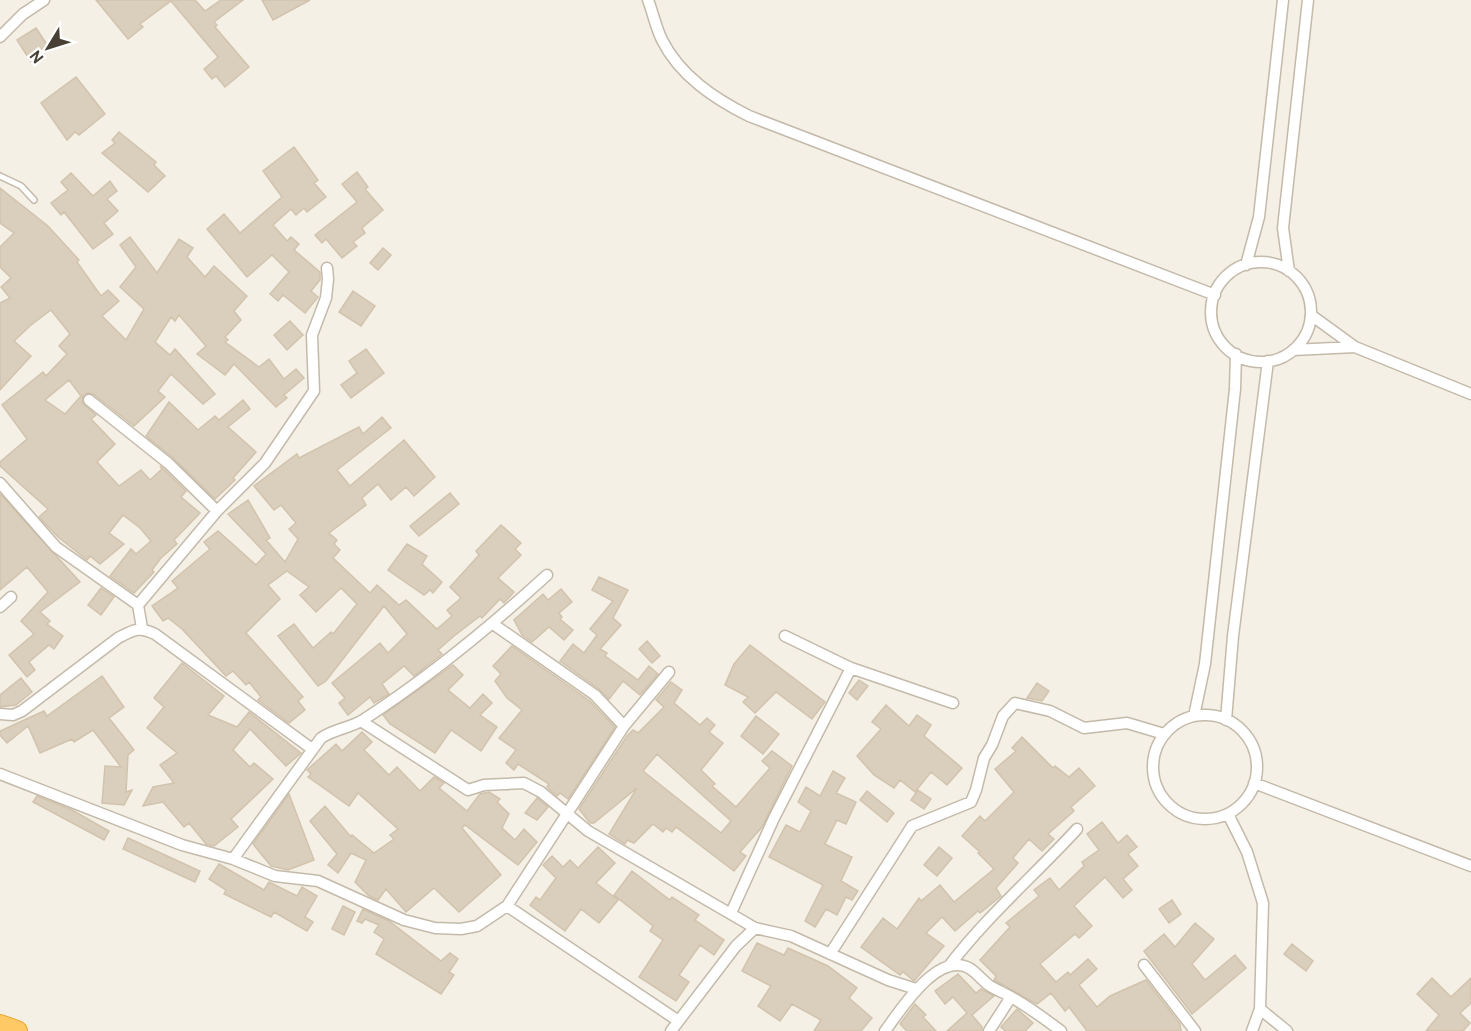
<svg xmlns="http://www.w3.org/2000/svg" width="1471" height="1031" font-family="Overpass,sans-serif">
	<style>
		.building { fill: #dacebd; stroke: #d2c3ac; stroke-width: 1.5; fill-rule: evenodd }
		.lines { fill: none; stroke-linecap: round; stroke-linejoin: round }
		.lane-casing { stroke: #c4baaa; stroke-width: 8 }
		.street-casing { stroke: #c4baaa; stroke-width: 13 }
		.highway-casing { stroke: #eba129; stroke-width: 22 }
		.lane { stroke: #fff; stroke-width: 5 }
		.street { stroke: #fff; stroke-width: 10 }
		.highway { stroke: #ffca66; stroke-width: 20 }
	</style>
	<rect width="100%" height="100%" fill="#f4f0e5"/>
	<!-- building -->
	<path class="building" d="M96,0H195L205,11L221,0H243L214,22L217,25L215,27L249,67L225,87L216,76L212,79L204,69L218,57L171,1L140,24L143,27L128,39Z
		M262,0H310L273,20Z
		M36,28L50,49L31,62L17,40Z
		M76,77L105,114L79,135L75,132L67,140L41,103Z
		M119,132L156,162L154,165L165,176L148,192L102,153L115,143L112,140Z
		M294,147L318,180L314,183L326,197L307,212L304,208L296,215L291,209L273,225L287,241L291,237L299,244L294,250L320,272V280L311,291L318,297L305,313L283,295L278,301L270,294L289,272L272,255L247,277L207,229L224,214L240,233L282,197L263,171Z
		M357,172L368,187L365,189L383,210L362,228L365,233L353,242L357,246L342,258L326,239L322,243L315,235L357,202L342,184Z
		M71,173L93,196L110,181L117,191L107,199L118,211L104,223L113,234L93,249L64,212L61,215L51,203L68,190L61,182Z
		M0,188L48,226L79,260L77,262L101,296L108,290L119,301L102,316L126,340L144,309L120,287L136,267L120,245L130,237L157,273L179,239L193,248L187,257L205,277L214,266L247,296L234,311L241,320L225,337L228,340L225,342L259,367L269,359L284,379L296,369L304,378L284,395L287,398L276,407L234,364L225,375L197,354L206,346L179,315L175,321L171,317L155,342L170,355L175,349L215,394L203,404L171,374L158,391L165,397L134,426L93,394L87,393L83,396L82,403L96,415L91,419L115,444L97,462L119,486L141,470L150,480L162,469L160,466L186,491L181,497L200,513L174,540L177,544L161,558L152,570L154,572L134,593L110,576L131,549L136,554L151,541L140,528L123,515L109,533L124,544L100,564L90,556L87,560L58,537L39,517L48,509L0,466V462L27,439L2,405L43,372L46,376L67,354L59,346L70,334L51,310L31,325L14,341L31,356L0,390V303L10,298L1,287L11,278L0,267V247L14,233L0,223ZM69,380L81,396L65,414L45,400Z
		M383,248L391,255L378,270L370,263Z
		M353,291L375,306L361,326L339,312Z
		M290,321L303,335L287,350L274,335Z
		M366,349L384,373L351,398L341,385L357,373L349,361Z
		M243,400L250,409L228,427L256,452L233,478L235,480L215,499L173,458L146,436L169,402L198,430L215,416L219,420Z
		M382,417L391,428L337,470L350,486L404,440L435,477L414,496L406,487L391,500L378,484L362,498L366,505L329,533L337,540L334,544L340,550L333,558L370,593L377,585L399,605L406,600L437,629L452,616L447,610L461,598L450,587L479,555L476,551L501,525L521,543L515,549L521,555L498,578L514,592L504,603L500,599L482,618L480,616L454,636L438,650L442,654L414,676L404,666L382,684L389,694L374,703L370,697L348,715L339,703L345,698L332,683L380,643L388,653L407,634L384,606L326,681L318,686L278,636L294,624L313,648L331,632L333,634L357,604L341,588L316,612L300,595L309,587L287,571L268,585L280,599L246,633L303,697L298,701L305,710L289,723L258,700L261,697L249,682L246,685L233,671L226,676L182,629L168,618L163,621L152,606L178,588L172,581L210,549L204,542L218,531L256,565L266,554L228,514L248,500L270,538L266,540L285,562L298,539L289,529L296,523L281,505L274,510L254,486L297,454L299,458L359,427L363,434Z
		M450,493L459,504L419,536L410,526Z
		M0,494L80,582L40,612L50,621L47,624L63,636L54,649L49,645L29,662L35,670L27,677L9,655L34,634L21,621L48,592L27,567L0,590Z
		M407,544L427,556L422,564L442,582L433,593L430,590L424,595L388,570Z
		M599,577L628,590L613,618L621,625L600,649L607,653L605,656L638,680L649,666L658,674L640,695L623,681L609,699L599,689L560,661L573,644L584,653L597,635L590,629L613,601L592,590Z
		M101,588L114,597L101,615L88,605Z
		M561,589L572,602L559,613L562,617L560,619L573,630L564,640L549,627L532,642L522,635L514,620L543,594L548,600Z
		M647,641L660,656L652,663L639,649Z
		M750,645L825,702L812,719L776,692L755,713L743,702L748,697L725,685L734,664Z
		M512,646L590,701L615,727L568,799L560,793L557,796L547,787L549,784L518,764L514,770L506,763L516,750L499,738L522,710L507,698L495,681L501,674L493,666Z
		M182,663L224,696L208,715L237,727L249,712L301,753L286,766L250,729L233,750L250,767L254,763L273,779L231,819L238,827L214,846L206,844L189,823L184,827L163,802L143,806L153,787L174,783L160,765L177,753L147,728L164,707L154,698Z
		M453,665L463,675L448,690L470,708L483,694L492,703L480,715L497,727L481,751L451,730L435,753L390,724L383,715Z
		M102,676L124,707L109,718L134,750L128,755L126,792L132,790L124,805L102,803L105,766L121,767L93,730L74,742L72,739L40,753L28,726L7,743L0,735V731L44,711L47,716Z
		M21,678L32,692L16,705L0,707V695Z
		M859,680L868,686L857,700L849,693Z
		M671,682L682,690L674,703L700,725L707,718L715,725L709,732L723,743L701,770L715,784L712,786L736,807L770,768L762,761L772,751L792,766L762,827L740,852L746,856L734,871L676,827L672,832L666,828L663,832L653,824L634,843L627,840L625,844L609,834L637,788L594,823H590L579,809L627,736L633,730L638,733L664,707L656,700ZM657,754L731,821L721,833L643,771Z
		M1037,683L1049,691L1042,701L1027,698Z
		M886,705L909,726L917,715L931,725L924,736L962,768L947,785L931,772L915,792L900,780L894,788L874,775L857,756L881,729L872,722Z
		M756,716L779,734L763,754L741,736Z
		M362,732L372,742L364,750L389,775L397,767L420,791L434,777L444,783L439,788L467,811L480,794L489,792L500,799L497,802L509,814L502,828L515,840L524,829L537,842L518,865L465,825L462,828L501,875L459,912L434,888L406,912L386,889L378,900L369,896L355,882L366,860L351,853L338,873L328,865L337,854L310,821L325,806L351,837L352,835L374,853L394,839L390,835L398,829L358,793L349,806L308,777L311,774L307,770L336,744L342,751Z
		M1022,737L1053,768L1055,766L1069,777L1079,768L1095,786L1071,807L1074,811L1048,834L1054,839L1042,851L1029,839L1013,858L1018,863L996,888L1001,896L980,913L978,911L955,931L942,917L926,933L944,946L914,981L903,972L900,975L861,947L883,918L897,929L919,898L921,901L940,885L954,902L994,869L978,853L980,852L962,836L980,816L985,821L1014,792L995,769L1016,751L1012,748Z
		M833,771L845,778L836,793L856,802L846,824L837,820L825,844L852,857L841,881L858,891L852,900L846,897L837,915L826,909L815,927L805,921L823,885L769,857L786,825L800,832L811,811L798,802L806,787L820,796Z
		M918,790L931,799L924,809L911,800Z
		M867,791L894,813L887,822L860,800Z
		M289,794L314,860L288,870L271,866L253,844Z
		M37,796L72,810L109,831L104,840L33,802Z
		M537,798L548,807L537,820L525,813Z
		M1102,822L1118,843L1127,835L1137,847L1128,854L1138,866L1123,879L1132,890L1123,898L1105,877L1074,906L1092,926L1079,938L1075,934L1040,964L1056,982L1068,972L1070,975L1088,959L1097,969L1079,985L1097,1007L1110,996L1146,980L1180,1024L1181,1031H1087L1069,1007L1065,1011L1051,993L1037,1004L994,980L996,976L980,960L1010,927L1006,923L1039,896L1034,890L1050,878L1059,890L1084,866L1082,862L1099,850L1087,834Z
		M128,838L200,871L195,882L123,849Z
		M598,847L615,863L596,883L618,900L599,923L581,909L565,931L530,905L536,897L540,900L556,878L543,865L552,856L563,867L570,860L578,868Z
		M939,847L952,858L937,876L924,865Z
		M219,864L264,890L269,882L297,896L302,887L317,896L305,917L313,922L307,931L274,912L271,917L224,894L226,890L209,879Z
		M632,871L670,900L672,897L699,915L695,920L724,940L714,955L700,945L679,975L689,982L676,1001L639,977L663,940L650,931L653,926L614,895Z
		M1172,900L1181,914L1169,923L1159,909Z
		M343,906L355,912L344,935L332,929Z
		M363,909L389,921L441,961L450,953L458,959L449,972L454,975L441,994L376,954L384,939L374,932L379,925L365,919L362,923L357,921Z
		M1195,923L1214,939L1192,964L1205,980L1235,955L1246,968L1192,1014L1144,951L1164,934L1175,947Z
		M757,943L784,955L788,948L828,966L857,988L849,998L872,1018L861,1031H814L821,1020L792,1004L780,1021L758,1006L771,986L742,971Z
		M1292,944L1313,961L1306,971L1284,954Z
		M958,974L976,993L981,989L994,996L972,1015L982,1027V1031H947L967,1013L953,997L945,1004L935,991Z
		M1432,978L1451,997L1471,978V1003L1460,1013L1470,1023L1463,1031H1426L1439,1015L1417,994Z
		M915,1004L926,1015L923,1017L936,1031H907L900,1024Z
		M1017,1009L1033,1023L1025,1031H1005L1001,1027Z"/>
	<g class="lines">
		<!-- lane casing -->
		<g class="lane-casing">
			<path id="lane" d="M0,176L21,186L34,200"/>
		</g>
		<!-- street casing -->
		<g class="street-casing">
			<path id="street" d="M648,0C653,13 656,28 662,40C680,76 715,99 749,116L1215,295
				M0,37L23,14L44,0
				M1211 312a50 50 0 1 1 100 0a50 50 0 1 1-100 0Z
				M1246,265L1259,217L1283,0
				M1289,271L1283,228L1308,0
				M1311,315L1355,347L1471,394
				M1293,350L1355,347
				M89,400L168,463L217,511
				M0,483L56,547L138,605L142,628
				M138,605L217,511L265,463L314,391L312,335L326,298L328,279L327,268
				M0,607L11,597
				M493,624L595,695L624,726
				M785,636L851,668L953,703
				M0,714L13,715L22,711L118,638C133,630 139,626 155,634L312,749
				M1153 767a52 52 0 1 1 104 0a52 52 0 1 1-104 0Z
				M1194,716L1205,664L1235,389L1236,354
				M1226,720L1233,636L1268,361
				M361,721L468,790L484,785L524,783L541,792L588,831L755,928L791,936L888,980L916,989
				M0,774L182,845L233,859L275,876L318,881L404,920L435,928L461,929L477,926L507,906L677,1020
				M1254,783L1471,866
				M1228,814L1247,852L1263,903L1260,1009L1252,1031
				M233,859L321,738C334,729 350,728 363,720C428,678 490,627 547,575
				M507,906L624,726L669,672
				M731,913L774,818L851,668
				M830,954L912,826L971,802L976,790L984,758L992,745L1003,716L1015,703L1050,711L1084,728L1127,723L1164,734
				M1144,965L1195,1031
				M949,966C987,916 1035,875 1077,829
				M1260,1009L1287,1031
				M671,1031L736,946L755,928
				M885,1031C900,1011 937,951 969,968C977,973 983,981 990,986C997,990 1004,993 1011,997C1029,1007 1045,1019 1061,1031
				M989,1031L1011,997"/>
		</g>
		<!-- highway casing -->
		<g class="highway-casing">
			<path id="highway" d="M0,1025L17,1031"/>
		</g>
		<!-- lane -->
		<use href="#lane" class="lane"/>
		<!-- street -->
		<use href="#street" class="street"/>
		<!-- highway -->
		<use href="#highway" class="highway"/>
	</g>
	<!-- north arrow -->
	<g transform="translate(48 48) rotate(232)" stroke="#ffffff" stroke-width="4.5" paint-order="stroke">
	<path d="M0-4.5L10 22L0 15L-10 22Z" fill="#484034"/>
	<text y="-9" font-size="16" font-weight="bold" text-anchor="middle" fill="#484034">N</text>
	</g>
</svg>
